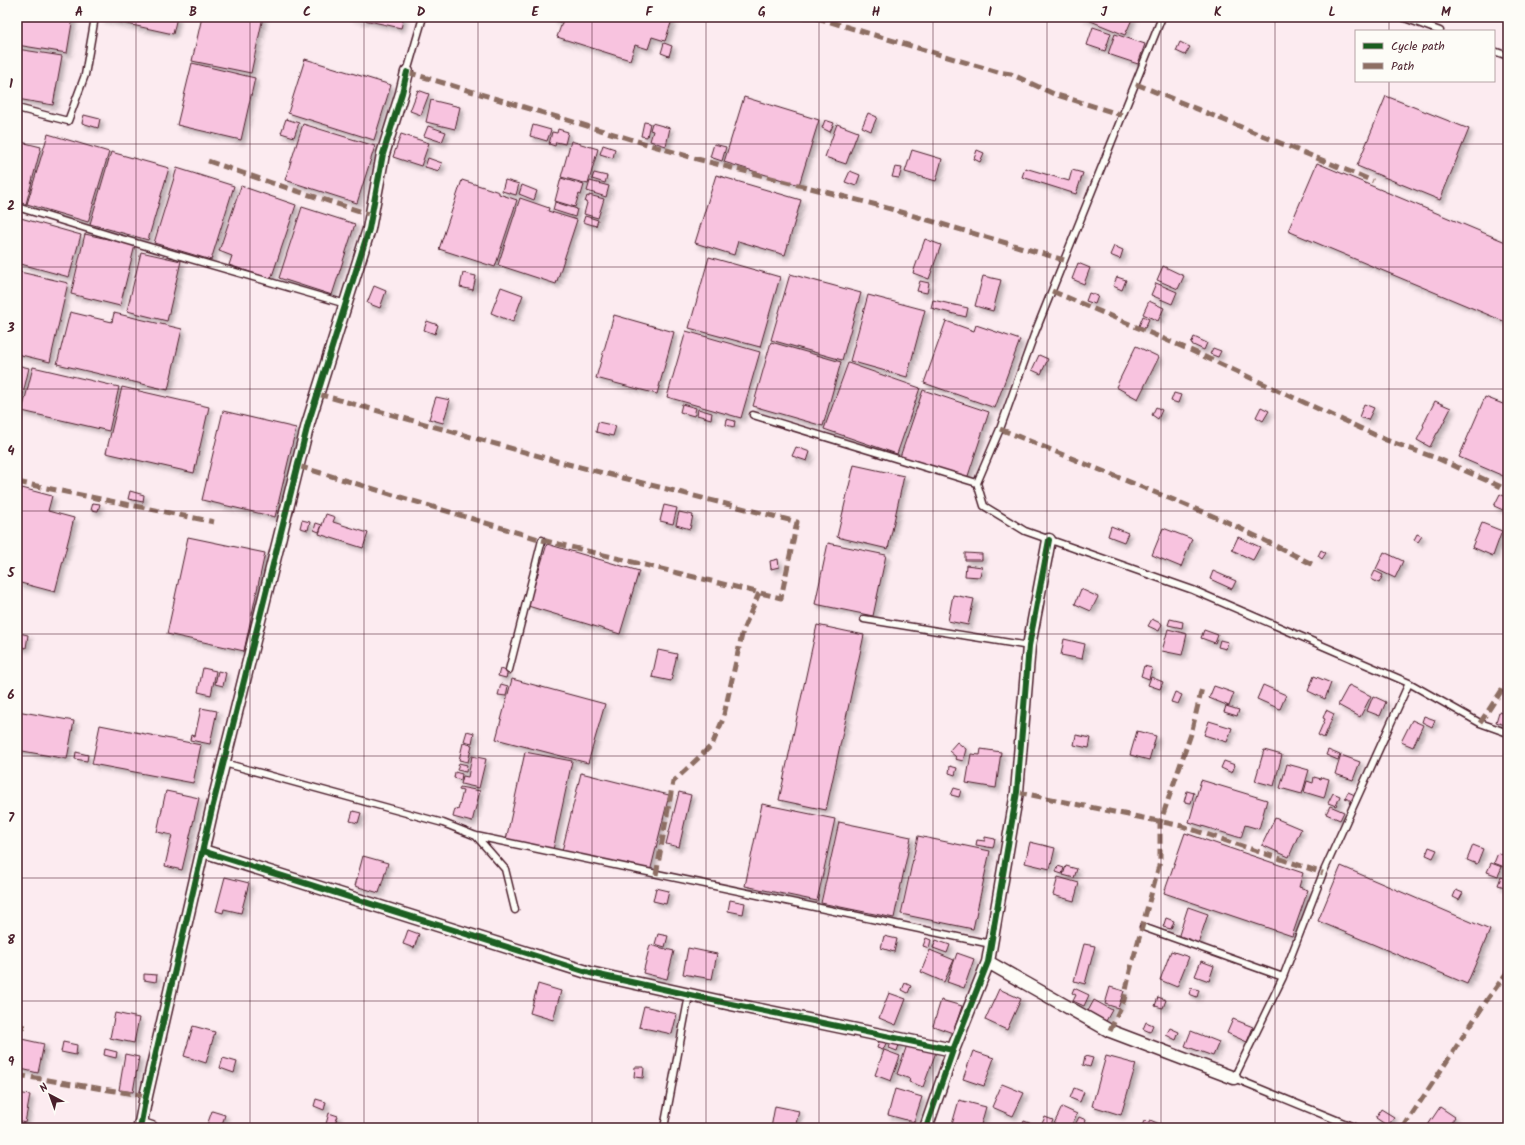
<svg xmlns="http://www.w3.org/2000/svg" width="1525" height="1145" font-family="Kalam,sans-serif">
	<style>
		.building { fill: #f8c3df; stroke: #4a1f2b; filter: url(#shadow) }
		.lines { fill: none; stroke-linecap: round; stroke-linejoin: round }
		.service-casing { stroke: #4a1f2b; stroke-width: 9 }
		.minor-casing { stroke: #4a1f2b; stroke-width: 15 }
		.service { stroke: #fdfcf7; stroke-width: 6 }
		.minor { stroke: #fdfcf7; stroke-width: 12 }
		.quiet { stroke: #8d6e63; stroke-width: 5; stroke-dasharray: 10 5; stroke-linecap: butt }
		.cycleway-casing { stroke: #fdfcf7; stroke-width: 8 }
		.cycleway { stroke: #1b5e20; stroke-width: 6 }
		.grid { fill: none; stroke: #4a1f2b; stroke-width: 1; stroke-opacity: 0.55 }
		.neatline { fill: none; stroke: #4a1f2b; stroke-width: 1.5 }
		.grid-label { font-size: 13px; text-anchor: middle; font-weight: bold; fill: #4a1f2b }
	</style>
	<defs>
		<filter id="shadow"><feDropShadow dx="3.5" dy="3.5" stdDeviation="2" flood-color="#0004"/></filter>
	</defs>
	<rect width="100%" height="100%" fill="#fcebf0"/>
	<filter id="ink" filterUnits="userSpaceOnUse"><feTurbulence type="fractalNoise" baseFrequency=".025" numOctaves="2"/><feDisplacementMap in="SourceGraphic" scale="8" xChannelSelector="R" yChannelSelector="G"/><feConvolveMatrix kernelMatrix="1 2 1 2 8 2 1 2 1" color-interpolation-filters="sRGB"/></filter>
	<g filter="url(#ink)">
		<!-- building -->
		<path class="building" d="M17,17H73L67,53L17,45Z
			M100,17H177L173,34L100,18Z
			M202,17H263L251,73L192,61Z
			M350,17H404L401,28Z
			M555,17H562L560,22L554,20Z
			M564,17H673L665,41L652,37L648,49L635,45L630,60L557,37Z
			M1081,17H1133L1125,35Z
			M1093,27L1111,33L1105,51L1087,45Z
			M1115,34L1145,44L1138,64L1108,54Z
			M1180,42L1190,47L1185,55L1176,51Z
			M664,43L672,46L669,56L661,53Z
			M17,49L62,56L53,105L17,99Z
			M305,59L391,85L374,140L288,113Z
			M192,63L255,78L241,140L177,125Z
			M418,90L429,94L421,115L410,111Z
			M1386,96L1469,129L1440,200L1357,166Z
			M744,97L819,120L799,185L724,162Z
			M431,100L460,107L455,129L426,122Z
			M868,113L877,117L871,131L862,127Z
			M84,115L100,119L98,128L82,123Z
			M286,119L299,123L294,137L281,133Z
			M825,120L834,123L830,132L822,128Z
			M644,122L650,123L647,137L641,136Z
			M652,123L670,128L666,146L650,141L653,131L650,130Z
			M303,124L375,146L357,203L285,180Z
			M837,124L858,132L846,164L825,157Z
			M533,125L551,130L547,141L530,136Z
			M428,126L446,132L442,142L424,136Z
			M558,129L568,132L565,144L556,142L555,146L549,144L552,132L557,133Z
			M48,134L109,152L88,222L27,204Z
			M401,134L429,143L421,166L393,157Z
			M17,141L41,147L26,204L17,202Z
			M571,141L598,149L588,184L561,177Z
			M714,144L726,147L722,161L710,157Z
			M603,145L615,149L613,158L600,154Z
			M912,150L942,159L936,181L905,172Z
			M977,150L984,153L980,162L974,159Z
			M111,152L169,168L148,240L90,224Z
			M428,158L442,163L439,171L425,167Z
			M1317,163L1508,243V323L1288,231Z
			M895,167L902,168L899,178L892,177Z
			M177,168L234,186L211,260L154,243Z
			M1025,168L1069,181L1072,170L1083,173L1076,194L1022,177Z
			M850,171L860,175L856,186L845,182Z
			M594,173L607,176L605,183L592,179Z
			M716,175L801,200L785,255L738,241L734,255L695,243Z
			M561,178L584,185L581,195L579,194L575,207L555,201Z
			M462,180L499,192V194L517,200L495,267L439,249Z
			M505,180L519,184L516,195L502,191Z
			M590,181L609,186L606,197L587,191Z
			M522,185L537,191L534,200L519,194Z
			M241,186L296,205L271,279L229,265L232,256L219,251Z
			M589,195L604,199L598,218L584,214L587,203L585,202L587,196L589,197Z
			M520,198L549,208L548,211L577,220L556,284L498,265Z
			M555,202L577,209L575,217L553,210Z
			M302,207L355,224L332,295L279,278Z
			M585,216L598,220L596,226L583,222Z
			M17,217L81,235L69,277L17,263Z
			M85,234L135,245L120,306L71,294Z
			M925,239L941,245L929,279L913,273Z
			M1114,246L1123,250L1120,259L1110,255Z
			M141,252L181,261L167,321L127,311Z
			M709,257L780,277L760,347L689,328Z
			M1078,263L1090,268L1084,284L1072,279Z
			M1163,266L1184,276L1178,289L1157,280Z
			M20,272L68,283L50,362L17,354V283Z
			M463,273L476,276L473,290L460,287Z
			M790,274L861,293L842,360L771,340Z
			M983,276L1001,280L993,311L975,306Z
			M1117,277L1126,280L1122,290L1113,286Z
			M920,281L929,283L927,293L917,291Z
			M1156,283L1177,292L1172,304L1151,295Z
			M374,286L386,291L380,308L367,303Z
			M501,287L523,295L513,322L491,313Z
			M1089,293L1098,296L1095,304L1086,301Z
			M868,295L925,310L907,377L850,361Z
			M933,300L968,308L966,317L931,308Z
			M1149,301L1164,308L1158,321L1143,314Z
			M70,312L112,322L114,313L182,329L168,390L57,364Z
			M614,315L674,332L657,394L596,378Z
			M1143,316L1149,319L1145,328L1139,326Z
			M427,321L438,325L435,334L424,330Z
			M946,321L974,331L976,325L1020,340L995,408L924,383Z
			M686,331L760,352L741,418L667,397Z
			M1194,337L1207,343L1204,350L1191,344Z
			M771,342L841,362L823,426L753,406Z
			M1136,346L1159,357L1138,399L1116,387Z
			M1213,348L1221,351L1218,357L1210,354Z
			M1039,355L1048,359L1041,374L1032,370Z
			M848,363L920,388L897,454L824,429Z
			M17,365L29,368L18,415H17Z
			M33,367L119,387L109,431L22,411Z
			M122,387L209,407L194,473L106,453Z
			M923,390L989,412L967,479L900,457Z
			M1174,393L1181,395L1178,403L1171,401Z
			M436,397L450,400L443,423L429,419Z
			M1485,397L1508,406V478L1459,457Z
			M1435,401L1451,408L1438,433H1437L1430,447L1417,440L1424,426L1423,425Z
			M682,404L696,408L694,416L680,412Z
			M1364,404L1374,408L1368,420L1359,417Z
			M1156,407L1162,410L1158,419L1152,415Z
			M1261,407L1269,411L1263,421L1256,417Z
			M698,409L712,413L711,419L697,415Z
			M223,411L296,428L275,517L202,500Z
			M727,419L735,421L734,427L726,425Z
			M598,422L616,426L613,436L596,432Z
			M796,447L810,452L807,461L792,456Z
			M854,465L904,476L888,549L837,537Z
			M22,488L52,496L48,511L74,518L55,592L17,582V492L20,493Z
			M130,491L144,495L143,502L128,499Z
			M1500,494L1508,498L1503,510L1494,506Z
			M93,503L100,504L98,511L91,510Z
			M664,505L677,508L673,524L660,521Z
			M679,512L693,515L690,529L676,525Z
			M326,514L335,517L333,522L368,533L363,548L319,534Z
			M302,520L310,522L308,530L300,528Z
			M316,523L322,525L319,532L314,530Z
			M1482,523L1502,531L1493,556L1472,547Z
			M1111,526L1128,533L1124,542L1108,536Z
			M1163,528L1192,539L1181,567L1152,555Z
			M1417,534L1422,536L1418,542L1414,540Z
			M188,537L265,553L244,651L167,634Z
			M1238,537L1260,547L1253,560L1232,550Z
			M828,543L886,555L873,616L815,604Z
			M547,544L639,571L620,634L528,606Z
			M1321,550L1326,553L1322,559L1318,556Z
			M1384,552L1403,561L1395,578L1376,569Z
			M965,553L982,554V560H965Z
			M778,559L779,567L771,569L770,561Z
			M966,565L982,567L980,577L965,576Z
			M1213,571L1236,581L1232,589L1210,579Z
			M1375,571L1383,575L1379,583L1371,579Z
			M1081,589L1098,597L1091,611L1075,604Z
			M953,595L974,599L968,625L948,621Z
			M1152,619L1162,624L1159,631L1148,626Z
			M1170,619L1183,622L1182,628L1168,625Z
			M817,625L864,635L826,810L779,800Z
			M1168,629L1187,634L1182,655L1162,651Z
			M1204,630L1218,635L1215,643L1201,638Z
			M19,633L28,635L26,648L17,646Z
			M1064,639L1085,644L1082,659L1061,655Z
			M1220,640L1228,642L1226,649L1218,647Z
			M658,650L677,654L671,681L652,677Z
			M1144,666L1152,668L1149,679L1141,676Z
			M203,668L216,671L211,695L198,692Z
			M500,669L508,671L506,678L498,676Z
			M218,671L226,673L223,686L215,684Z
			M1314,676L1331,683L1325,699L1308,691Z
			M1151,677L1163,682L1160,689L1148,685Z
			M512,679L605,704L588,763L496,739Z
			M501,684L508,686L506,696L498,695Z
			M1263,685L1286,695L1280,709L1257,699Z
			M1349,685L1371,696L1360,717L1338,705Z
			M1214,686L1234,693L1229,706L1209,698Z
			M1175,692L1182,695L1178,704L1171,702Z
			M1373,696L1386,702L1380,716L1367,711Z
			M1226,706L1239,710L1237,716L1224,712Z
			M201,708L217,711L210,744L190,740L191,735L195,736Z
			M1326,710L1334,714L1324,738L1318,735L1325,719L1323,718Z
			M17,711L74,721L67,759L17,750Z
			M1499,712L1508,715V726L1496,722Z
			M1424,716L1435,720L1432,727L1422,722Z
			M1412,720L1423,725L1413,747L1401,742Z
			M1209,721L1232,728L1227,742L1204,735Z
			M100,725L201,745L193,783L92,764Z
			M467,731L474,733L472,743L464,741Z
			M1137,731L1156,736L1149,760L1130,755Z
			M1076,735L1091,738L1089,748L1074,745Z
			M957,742L966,749L963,761L955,759L956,757L949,751Z
			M463,743L472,745L468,762L459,760Z
			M981,749L1001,752L996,788L966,783L971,754L980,755Z
			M1264,750L1282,755L1274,786L1255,781Z
			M1328,750L1340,755L1338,760L1326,755Z
			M76,752L88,755L87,761L75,759Z
			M525,752L572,761L553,850L506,840Z
			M1341,755L1360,762L1353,780L1335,774Z
			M472,756L486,759L479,788L461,784L463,776L468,777Z
			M1224,761L1235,765L1232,773L1221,768Z
			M459,763L467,765L466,772L457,770Z
			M1287,764L1309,770L1302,794L1280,788Z
			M950,766L957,768L955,775L949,773Z
			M455,772L462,774L461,780L454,778Z
			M581,773L669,795L650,872L562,851Z
			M1314,777L1321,779L1322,777L1329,779L1324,798L1304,792L1307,781L1313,783Z
			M1201,780L1267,800L1259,829L1245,825L1241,838L1189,822Z
			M460,787L480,791L472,822L453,817L455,809L458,810L463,791L459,790Z
			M954,788L961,790L959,797L951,795Z
			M166,791L199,798L182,870L165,866L172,835L157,832Z
			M1187,791L1194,793L1191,803L1184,802Z
			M679,792L691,795L679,847L666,844Z
			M1348,792L1355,795L1352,801L1345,798Z
			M1333,793L1340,796L1336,806L1328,803Z
			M762,804L835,819L817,901L745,886Z
			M1330,806L1344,812L1340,820L1326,814Z
			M353,811L361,813L358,823L350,821Z
			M1275,818L1301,829L1289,857L1262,845Z
			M839,822L911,837L894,918L821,903Z
			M1185,833L1303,873L1299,887L1308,890L1292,936L1164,893Z
			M918,836L990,851L973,929L901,914Z
			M985,837L995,839L993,848L976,845L977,840L985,841Z
			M1030,842L1055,848L1050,869L1025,863Z
			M1473,845L1483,849L1477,864L1467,860Z
			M1429,847L1437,850L1433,858L1426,855Z
			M1498,853L1508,857L1507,868L1494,863Z
			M363,856L388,863L379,893L355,886Z
			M1491,863L1502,867L1498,876L1487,872Z
			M1058,866L1064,868L1062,874L1056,872Z
			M1066,866L1077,869L1074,878L1063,875Z
			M1341,866L1490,930L1467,984L1318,921Z
			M225,877L249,883L241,913L224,909L223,913L216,911Z
			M1058,877L1079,883L1074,901L1053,895Z
			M1501,877L1508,880V888L1498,885Z
			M656,888L669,891L666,904L653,901Z
			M1456,890L1463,893L1459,900L1453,897Z
			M730,900L745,903L743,914L728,911Z
			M1188,907L1208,914L1198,944L1178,938Z
			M1166,918L1174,921L1171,929L1163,927Z
			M408,930L419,934L414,948L403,944Z
			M658,934L668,936L665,947L655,944Z
			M884,936L897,939L894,952L881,948Z
			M926,938L931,940L929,948L923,946Z
			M936,940L950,945L947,953L933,948Z
			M1084,944L1095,946L1085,984L1074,981Z
			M650,945L674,951L667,979L643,973Z
			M688,948L717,954L712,979L683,974Z
			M930,950L954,960L944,982L921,972Z
			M1171,951L1189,957L1177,987L1160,980Z
			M957,953L974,959L964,988L947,982Z
			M1201,961L1214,966L1209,981L1195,976Z
			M144,974L157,975L156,982L144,980Z
			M905,983L911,986L908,993L902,990Z
			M538,984L561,991L553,1020L530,1013Z
			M1110,987L1124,991L1118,1008L1105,1004Z
			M1074,988L1089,995L1084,1006L1073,1001L1076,995L1072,993Z
			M1191,988L1199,990L1197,997L1189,994Z
			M999,989L1021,999L1007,1030L985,1020Z
			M889,993L906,999L896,1025L879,1018Z
			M1158,997L1166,1000L1163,1008L1155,1006Z
			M941,1000L962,1006L953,1033L933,1026Z
			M1094,1000L1112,1010L1106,1021L1088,1011Z
			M644,1006L677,1014L672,1034L639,1027Z
			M115,1013L139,1018L134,1043L110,1038Z
			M1233,1019L1253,1027L1247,1042L1227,1033Z
			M1146,1022L1153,1025L1150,1032L1143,1029Z
			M193,1026L215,1032L206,1063L184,1056Z
			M1170,1028L1179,1032L1176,1040L1166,1035Z
			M1191,1031L1219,1042L1213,1056L1185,1046Z
			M17,1038L44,1044L38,1073L17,1068Z
			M880,1038L887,1041L883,1050L877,1048Z
			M892,1040L900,1042L897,1051L889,1048Z
			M63,1042L77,1045L76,1055L61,1052Z
			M908,1042L936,1052L923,1087L909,1082L910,1079L897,1074Z
			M105,1049L117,1052L116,1058L104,1055Z
			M884,1050L900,1056L891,1081L875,1075Z
			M973,1051L994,1058L984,1086L963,1079Z
			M125,1054L139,1057L133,1092L119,1090Z
			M1085,1056L1093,1058L1090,1067L1083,1065Z
			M1106,1056L1136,1064L1121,1115L1092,1106Z
			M223,1058L237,1062L234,1073L220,1068Z
			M635,1067H644L643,1078L634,1077Z
			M1002,1084L1024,1093L1013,1116L992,1107Z
			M1074,1088L1084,1092L1080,1102L1070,1098Z
			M895,1089L922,1097L914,1122L888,1115Z
			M17,1093L30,1095L25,1123L17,1121Z
			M316,1099L326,1102L324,1110L314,1106Z
			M959,1100L986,1107L980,1128H951Z
			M775,1106L799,1111L795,1128H771Z
			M1062,1107L1077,1114L1070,1128H1052Z
			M1440,1107L1455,1117L1447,1128H1426Z
			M1381,1109L1394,1117L1388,1126L1376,1118Z
			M212,1111L225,1115L221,1128H206Z
			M329,1113L338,1116L334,1126L326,1124Z
			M1045,1117L1053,1120L1050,1128H1040Z
			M1079,1117L1086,1120L1083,1128L1074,1127Z
			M1150,1120L1162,1125L1161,1127L1163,1128H1141L1144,1121L1149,1122Z
			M1024,1121L1040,1127V1128H1021Z"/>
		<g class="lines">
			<!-- service casing -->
			<g class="service-casing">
				<path id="service" d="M1162,17L1034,335L1000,429L977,483L984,506L1025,531L1193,590L1409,683L1480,723L1508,733
					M1402,17L1440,31
					M1494,51L1508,56
					M407,72L423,17
					M17,108L68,121L85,75L95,17
					M17,207L115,237L346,304
					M753,415L977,483
					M864,619L1029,646
					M509,670L542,540
					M224,763L443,823L476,836L991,944
					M476,836L505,869L515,910
					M1143,927L1283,977
					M664,1128L689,995
					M1356,1128L1234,1078L1283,977L1323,873L1409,683"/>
			</g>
			<!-- minor casing -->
			<g class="minor-casing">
				<path id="minor" d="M203,851L590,973L731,1004L953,1050
					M988,962L1110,1031L1234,1078
					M140,1124L152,1128
					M140,1128L146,1096L212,809L308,424L369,229L383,154L402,93L407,72
					M926,1128L953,1050L988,962L1017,792L1029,646L1049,540"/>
			</g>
			<!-- service -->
			<use href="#service" class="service"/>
			<!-- minor -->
			<use href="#minor" class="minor"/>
			<!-- quiet -->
			<path class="quiet" d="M801,17H814L998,72L1011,74L1054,94L1122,115
				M407,72L697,159L877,205L1064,260
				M1136,84L1373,181
				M208,161L272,183L372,215
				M1052,291L1190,350L1386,440L1439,459L1508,490
				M1000,429L1225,521L1312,564
				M298,466L542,540L781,598L797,522L560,462L318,394
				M17,482L214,522
				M1480,723L1508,681
				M1017,792L1182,826L1323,873
				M656,875L673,782L712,745L723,719L743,630L759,593
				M17,1026L25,1027
				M1110,1031L1124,1000L1130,971L1160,862V823L1191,734L1202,688
				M17,1075L146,1096
				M1403,1128L1487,1000L1508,971"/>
			<!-- cycleway casing -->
			<g class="cycleway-casing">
				<path id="cycleway" d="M203,851L590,973L731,1004L953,1050
					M140,1128L146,1096L212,809L308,424L369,229L383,154L402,93L407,72
					M926,1128L953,1050L988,962L1017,792L1029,646L1049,540"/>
			</g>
			<!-- cycleway -->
			<use href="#cycleway" class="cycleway"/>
		</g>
	</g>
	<!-- grid -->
	<path class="grid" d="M136,17V1128M250,17V1128M364,17V1128M478,17V1128M592,17V1128M706,17V1128M819,17V1128M933,17V1128M1047,17V1128M1161,17V1128M1275,17V1128M1389,17V31M1389,81V1128M17,144H1508M17,267H1508M17,389H1508M17,511H1508M17,634H1508M17,756H1508M17,878H1508M17,1001H1508"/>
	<!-- margin -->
	<rect width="1525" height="1145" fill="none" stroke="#fdfcf7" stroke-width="44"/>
	<!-- legend -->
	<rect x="1355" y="30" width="140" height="52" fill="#fdfcf7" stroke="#b5a4a5"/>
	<rect x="1363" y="43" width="20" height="6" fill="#1b5e20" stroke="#b5a4a5"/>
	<text x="1391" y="50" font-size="12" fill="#4a1f2b">Cycle path</text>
	<rect x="1363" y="63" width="20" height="6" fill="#8d6e63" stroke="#b5a4a5"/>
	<text x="1391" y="70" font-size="12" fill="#4a1f2b">Path</text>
	<!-- north arrow -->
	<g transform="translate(50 1095) rotate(319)" stroke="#fdfcf7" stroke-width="3" paint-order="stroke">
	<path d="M0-3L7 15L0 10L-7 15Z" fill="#4a1f2b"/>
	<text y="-6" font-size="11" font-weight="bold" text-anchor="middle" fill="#4a1f2b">N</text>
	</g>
	<rect x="22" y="22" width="1481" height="1101" class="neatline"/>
	<g class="grid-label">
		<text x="79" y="16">A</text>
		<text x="193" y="16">B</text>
		<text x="307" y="16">C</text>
		<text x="421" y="16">D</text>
		<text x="535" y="16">E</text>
		<text x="649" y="16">F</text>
		<text x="762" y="16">G</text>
		<text x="876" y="16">H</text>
		<text x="990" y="16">I</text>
		<text x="1104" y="16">J</text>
		<text x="1218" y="16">K</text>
		<text x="1332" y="16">L</text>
		<text x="1446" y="16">M</text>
		<text x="11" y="88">1</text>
		<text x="11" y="210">2</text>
		<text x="11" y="332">3</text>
		<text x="11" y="455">4</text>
		<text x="11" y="577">5</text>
		<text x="11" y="699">6</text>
		<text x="11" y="822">7</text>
		<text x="11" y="944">8</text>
		<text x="11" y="1066">9</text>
	</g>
</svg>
